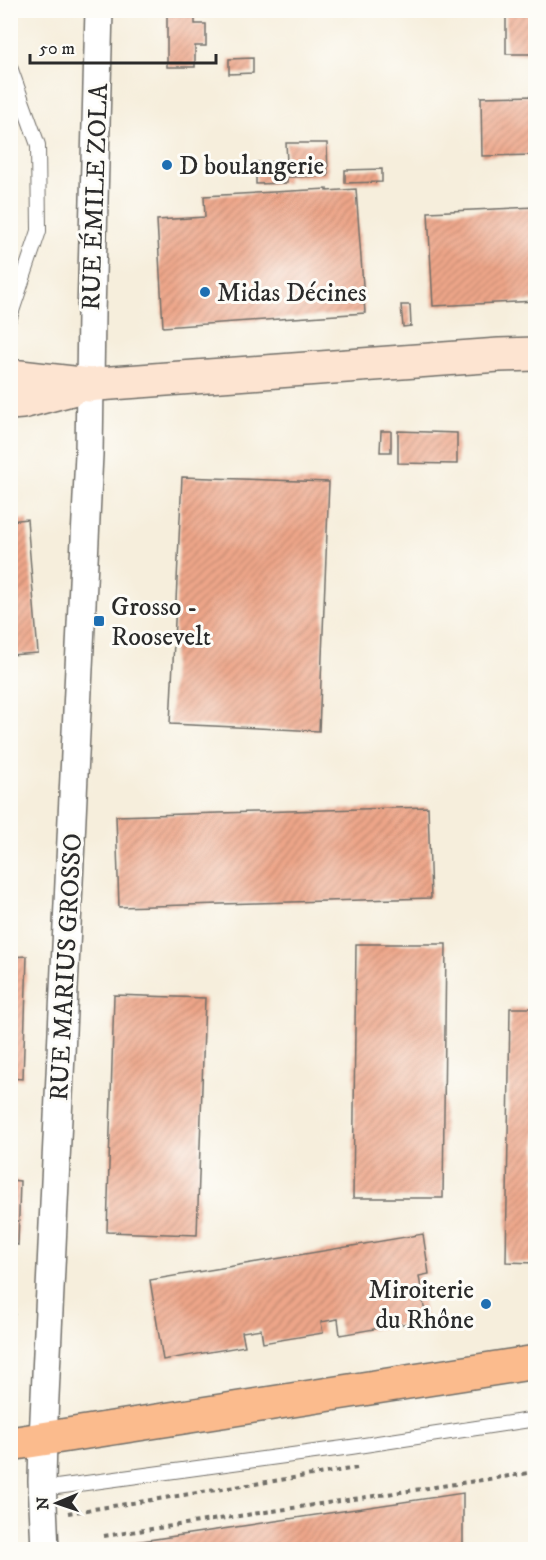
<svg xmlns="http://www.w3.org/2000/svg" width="546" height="1560" font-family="'IM FELL DW Pica',serif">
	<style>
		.building { fill: url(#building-hatch) }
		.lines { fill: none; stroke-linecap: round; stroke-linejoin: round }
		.lane-casing { stroke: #726f69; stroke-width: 16 }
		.street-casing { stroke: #726f69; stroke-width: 30 }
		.secondary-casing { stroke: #726f69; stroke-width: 36 }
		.primary-casing { stroke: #726f69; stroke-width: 36 }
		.path { stroke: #726f69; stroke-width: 4; stroke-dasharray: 4.5 4.5; stroke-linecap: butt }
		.lane { stroke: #fff; stroke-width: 14 }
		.street { stroke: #fff; stroke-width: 27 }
		.secondary { stroke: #fde4d1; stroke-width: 33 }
		.primary { stroke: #fbbb8d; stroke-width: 33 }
		.poi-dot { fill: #1f6fb2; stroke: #fdfcf7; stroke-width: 2 }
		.labels { text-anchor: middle; stroke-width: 6; stroke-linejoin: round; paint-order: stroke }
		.poi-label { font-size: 26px; fill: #2b2b2b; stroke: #fdfcf7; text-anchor: start }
		.street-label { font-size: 26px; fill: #2b2b2b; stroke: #fdfcf7 }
	</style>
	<defs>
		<pattern id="building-hatch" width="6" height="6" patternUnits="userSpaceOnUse" patternTransform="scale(1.5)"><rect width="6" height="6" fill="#eea689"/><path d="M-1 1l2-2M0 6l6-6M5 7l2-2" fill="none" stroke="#c18770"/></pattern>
	</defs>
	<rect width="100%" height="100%" fill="#fdfcf7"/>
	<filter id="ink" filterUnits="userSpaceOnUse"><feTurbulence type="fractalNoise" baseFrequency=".0167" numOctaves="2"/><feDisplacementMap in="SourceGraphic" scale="12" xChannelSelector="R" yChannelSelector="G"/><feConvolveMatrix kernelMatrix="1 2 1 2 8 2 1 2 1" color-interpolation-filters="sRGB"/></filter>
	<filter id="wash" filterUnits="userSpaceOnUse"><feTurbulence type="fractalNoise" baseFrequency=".008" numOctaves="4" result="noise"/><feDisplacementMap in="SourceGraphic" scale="24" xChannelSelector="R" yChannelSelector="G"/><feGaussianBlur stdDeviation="1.35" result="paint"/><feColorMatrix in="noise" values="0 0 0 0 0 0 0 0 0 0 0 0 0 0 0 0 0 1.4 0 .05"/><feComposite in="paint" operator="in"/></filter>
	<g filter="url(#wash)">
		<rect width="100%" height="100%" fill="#f6eedc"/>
		<g id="blocks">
			<!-- building -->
			<path class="building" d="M167,10H195V24H206V46H195V67H167Z
				M506,10H536V54H506Z
				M253,58V73L229,74V59Z
				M536,96V155L482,156L481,97Z
				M286,143H327L328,176L287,177V183L256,184V162H287Z
				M382,169V182L345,183V170Z
				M327,189V191L356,189L365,313L163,327L157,220L205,217L204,196Z
				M536,207V301L433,306L428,212Z
				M401,305H410L411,326L403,327Z
				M381,431H391V452H380Z
				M398,431L457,433V464L398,463Z
				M182,477L329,482L319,731L170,724Z
				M27,519L38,653L10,655V521Z
				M428,807L431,898L119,907L116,816Z
				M356,944H446L443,1198H353Z
				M27,956L23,1079L10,1078V957Z
				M114,995L205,998L197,1235L107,1232Z
				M510,1008H536V1263L506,1262Z
				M10,1180L20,1181L18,1245L13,1244L12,1249H10Z
				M423,1234L429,1274L419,1276L426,1320L340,1335L338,1319L321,1322L323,1333L263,1343L261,1329L242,1332L245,1346L163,1360L150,1280Z
				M10,1266L17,1267L15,1314L10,1315Z
				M463,1493V1545L436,1550H95V1548Z"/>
		</g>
	</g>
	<g filter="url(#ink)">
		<use href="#blocks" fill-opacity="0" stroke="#726f69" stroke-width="1.5"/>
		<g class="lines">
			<!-- lane casing -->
			<g class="lane-casing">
				<path id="lane" d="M10,67L38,145L39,231L10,317
					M42,1489L351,1447L536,1419"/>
			</g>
			<!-- street casing -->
			<g class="street-casing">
				<path id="street" d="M45,1550L42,1481L43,1439L89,454L91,314L99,10"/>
			</g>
			<!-- secondary casing -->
			<g class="secondary-casing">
				<path id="secondary" d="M10,377H20L90,385L98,384L499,355L536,354
					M10,403L22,402L71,389"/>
			</g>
			<!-- primary casing -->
			<g class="primary-casing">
				<path id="primary" d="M10,1444L536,1362"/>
			</g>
			<!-- path -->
			<path class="path" d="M68,1513L357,1468
				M104,1536L536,1472
				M10,1545L13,1550"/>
			<!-- lane -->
			<use href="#lane" class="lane"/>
			<!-- street -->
			<use href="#street" class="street"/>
			<!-- secondary -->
			<use href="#secondary" class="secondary"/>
			<!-- primary -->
			<use href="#primary" class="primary"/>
		</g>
	</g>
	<!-- markers -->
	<g class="poi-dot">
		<circle cx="167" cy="165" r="6"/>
		<circle cx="205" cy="292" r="6"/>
		<rect x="93" y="615" width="12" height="12" rx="3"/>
		<circle cx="486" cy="1304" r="6"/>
	</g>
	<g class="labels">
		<!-- poi labels -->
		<g class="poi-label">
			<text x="179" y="174">D boulangerie</text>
			<text x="217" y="301">Midas Décines</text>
			<text x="111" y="615">Grosso -<tspan x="111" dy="30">Roosevelt</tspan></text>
			<text x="474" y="1298" text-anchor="end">Miroiterie<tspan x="474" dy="30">du Rhône</tspan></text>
		</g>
		<!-- street labels -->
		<g class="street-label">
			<text transform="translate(94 197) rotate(-88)" y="9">RUE ÉMILE ZOLA</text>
			<text transform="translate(65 967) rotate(-87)" y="9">RUE MARIUS GROSSO</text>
		</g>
	</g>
	<!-- margin -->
	<rect width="546" height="1560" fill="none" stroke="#fdfcf7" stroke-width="36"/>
	<!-- north arrow -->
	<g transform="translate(57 1503) rotate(268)" stroke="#fdfcf7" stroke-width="4.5" paint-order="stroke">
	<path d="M0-4.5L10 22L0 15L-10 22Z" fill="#2b2b2b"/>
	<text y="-9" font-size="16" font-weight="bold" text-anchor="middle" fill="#2b2b2b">N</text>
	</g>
	<!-- scale -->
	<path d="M30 54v9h186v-9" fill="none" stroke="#2b2b2b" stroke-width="3"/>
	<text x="39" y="54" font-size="18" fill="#2b2b2b" stroke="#fdfcf7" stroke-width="4.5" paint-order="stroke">50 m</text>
</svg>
